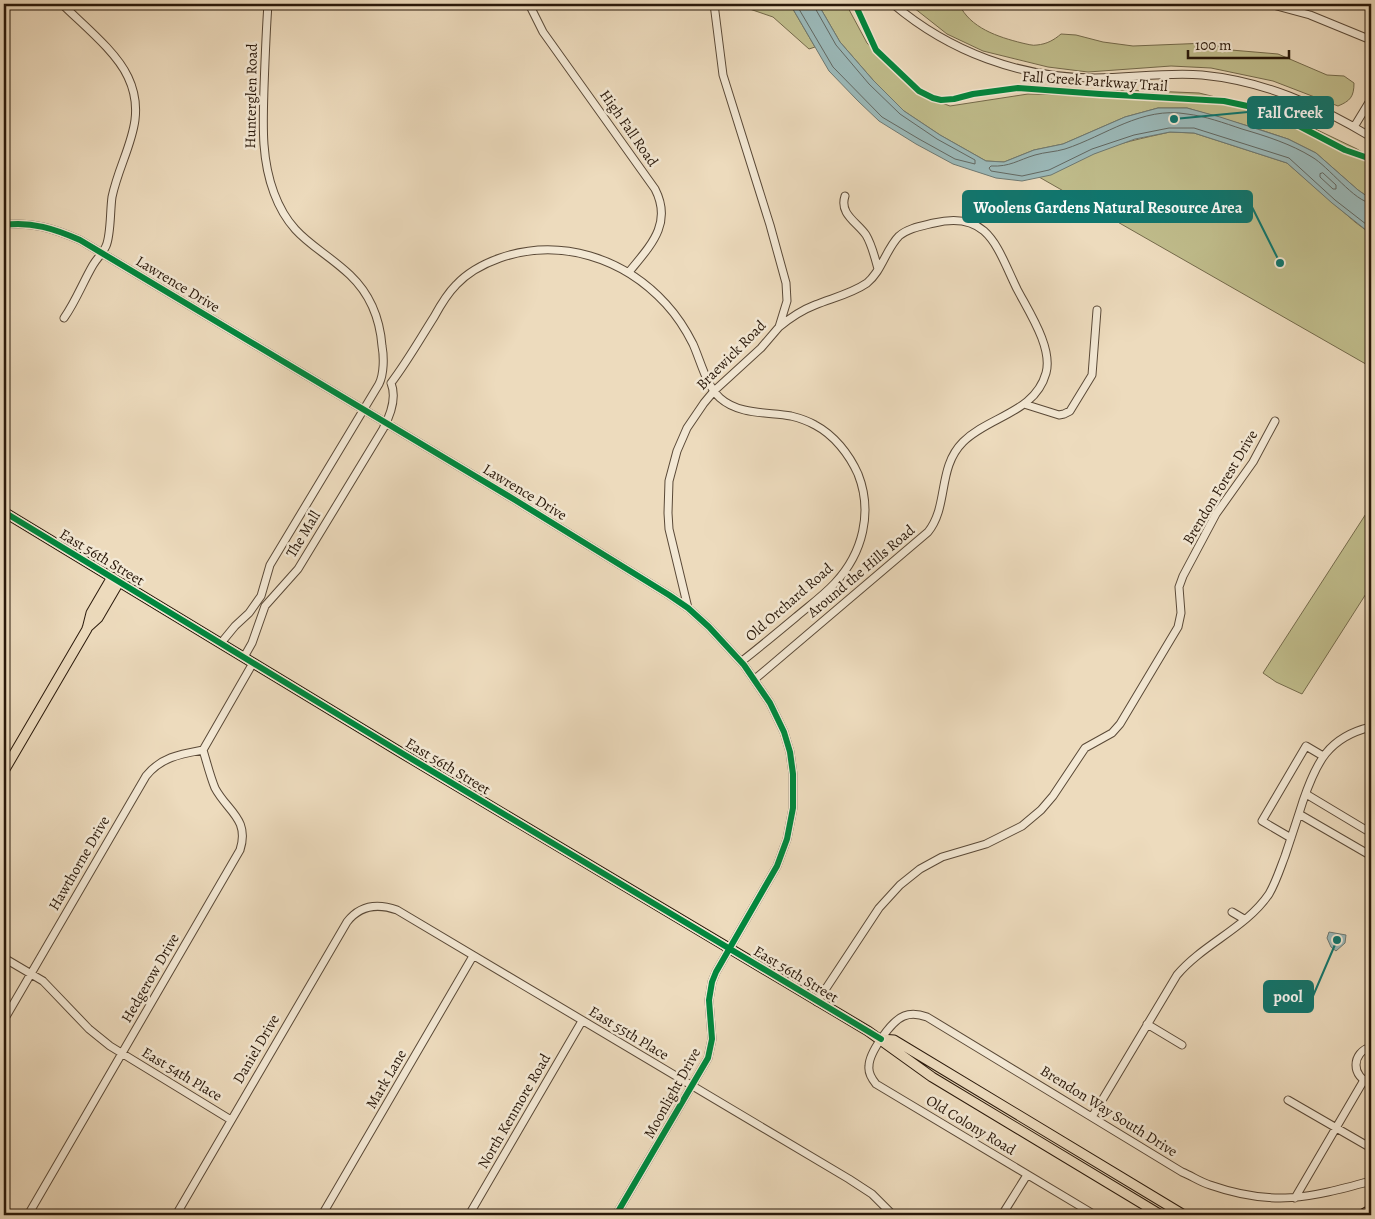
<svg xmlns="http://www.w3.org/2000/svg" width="1375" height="1219" font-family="Alegreya,serif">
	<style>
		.green { fill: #c0bd8c; stroke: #746a4b }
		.water { fill: #9bb9b9; stroke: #6d7973 }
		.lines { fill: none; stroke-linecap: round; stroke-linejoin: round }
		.shore { stroke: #626862; stroke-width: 1 }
		.minor-casing { stroke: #5a4937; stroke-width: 9 }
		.major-casing { stroke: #29180a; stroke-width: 11 }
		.highway-casing { stroke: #29180a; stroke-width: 12 }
		.minor { stroke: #f3e8d4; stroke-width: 7 }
		.major { stroke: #eddbbd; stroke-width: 9 }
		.highway { stroke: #eddbbd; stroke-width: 10 }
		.cycleway-casing { stroke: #f3e8d4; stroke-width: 9 }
		.cycleway { stroke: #00873e; stroke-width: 6 }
		.labels { text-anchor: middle; stroke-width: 5; stroke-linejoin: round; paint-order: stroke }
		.street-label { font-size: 15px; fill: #29180a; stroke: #f3e8d4 }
		.leader { fill: none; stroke: #0f766e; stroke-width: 2 }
		.callout-dot { fill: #0f766e; stroke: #f3e8d4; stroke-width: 2 }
		.callout { fill: #0f766e; stroke: #0f766e; stroke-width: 2 }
		.callout-label { font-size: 16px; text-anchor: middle; font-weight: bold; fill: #fff }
	</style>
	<rect width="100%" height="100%" fill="#eddbbd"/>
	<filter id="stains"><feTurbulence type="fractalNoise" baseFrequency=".004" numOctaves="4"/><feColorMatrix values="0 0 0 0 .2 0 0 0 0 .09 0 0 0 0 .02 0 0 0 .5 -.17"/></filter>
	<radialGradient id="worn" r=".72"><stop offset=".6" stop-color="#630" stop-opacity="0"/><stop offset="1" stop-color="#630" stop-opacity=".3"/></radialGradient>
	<!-- green -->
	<path class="green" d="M735,4H790L815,47L809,49L773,17Z
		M818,4H846L867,43L903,81L920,95L950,106L1028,94L1069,95L1126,90L1199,93L1282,113L1357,149L1371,158V199L1358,190L1316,153L1288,139L1255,128L1187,108H1158L1125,117L1063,144L1034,150L1004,162L986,161L940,135L904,111L873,80L840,42Z
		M909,4H959C970,28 998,37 1022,43C1027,44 1033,46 1037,45C1047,44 1054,40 1061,34L1076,35L1103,42L1133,46L1208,43L1231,50L1278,54L1327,75L1344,76L1354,83C1354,97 1350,101 1338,106L1273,81L1211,68L1171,66L1088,72L1048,67L983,51L947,34Z
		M1170,132L1194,133L1287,163L1355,222L1371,234V367L1039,177C1058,173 1074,162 1092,154C1117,143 1144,138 1170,132Z
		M1371,506V586L1302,694L1276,682L1263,673Z"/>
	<!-- water -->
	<path class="water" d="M790,4H818L840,42L873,80L904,111L940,135L986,161L1004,162L1034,150L1063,144L1125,117L1158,108H1187L1220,117L1288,139L1316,153L1358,190L1371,199V234L1332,203L1287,163L1194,133L1170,132L1135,139L1094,154L1051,175L1022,181L996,178L953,164L916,144L879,121L858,101L829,71Z
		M1329,932L1346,935L1345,943L1336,951L1331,947L1327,938Z"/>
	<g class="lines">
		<!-- shore -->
		<path class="shore" d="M796,4L833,67L882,117L919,139L955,159L975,164V160L937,139L900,114L869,84L836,45L815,8L814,4
			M1323,173L1336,185V189H1333L1320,177V174Z
			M1371,203C1355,202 1328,166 1312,157C1291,144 1266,136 1242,129C1224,123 1205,116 1187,114C1142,106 1105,136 1065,149C1055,152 1045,152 1035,155C1018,160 1010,167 991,166L989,168L991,171L1022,176L1049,170L1092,149L1134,135L1169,128H1194L1289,158L1335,200L1371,228"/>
		<!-- minor casing -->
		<g class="minor-casing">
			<path id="minor" d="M62,4C82,24 116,51 128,77C149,121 121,154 112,197C110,211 111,235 106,246C103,253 97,258 93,265C83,282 76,301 64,318
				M529,4L543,32L655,189C673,224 650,246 629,272
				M893,4C950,52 1020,78 1095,78C1131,78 1166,72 1202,75C1264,81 1318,105 1371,137
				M1270,4L1310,15L1371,40
				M1354,127L1371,99
				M845,196C839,214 857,222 866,235C872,245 875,258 878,269
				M4,225C31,221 55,229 80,240L515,500L669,595L688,608L709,627L744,665L770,703L784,732L790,752L793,774V808L787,839L777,866L716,972L712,982L709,1000L712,1039L708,1058L616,1215
				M391,383C407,362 420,339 434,317C440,306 447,294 456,285C468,272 483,264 500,258C560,237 624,258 666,304C677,316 686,330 693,344C701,362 706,385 720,398C739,415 768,412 791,416C799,418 808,421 815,425C834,435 849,454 858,474C873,512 863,553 835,583C824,595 809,606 796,617C778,632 760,647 742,661
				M1024,404L1059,415L1064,414L1070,411L1092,375L1097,310
				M688,608L669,529L668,513L669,481L677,451L687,428L704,403L714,391L761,348L779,327L787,301L786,283L770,225L723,75L714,4
				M221,643L235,626L249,613L261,596L270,565L379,384C384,374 384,357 382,346C380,320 370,294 350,275C318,245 291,239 274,193C261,158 263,124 264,88C265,60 266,32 268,4
				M244,657L252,643L265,606L298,569L383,429C390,416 397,398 391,383
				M755,679L928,532C949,506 937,468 963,442C989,416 1035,413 1046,373C1053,348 1029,312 1017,289C997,248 989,210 934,223C922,226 908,228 899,236C886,249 882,271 867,283C851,294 832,298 815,305C802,310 790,318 779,327
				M203,750L253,663
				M1306,794L1371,833
				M1299,814L1368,854
				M1291,838L1262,821L1306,746L1323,756
				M1232,912L1244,919
				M4,958L43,981L89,1029L110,1046L231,1120
				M817,1002L879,908L900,885L920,869L942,857L986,844L1022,826L1041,810L1053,796L1085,748L1112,733L1120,724L1178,627L1181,613L1179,587L1183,576L1216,514L1253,462L1275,421
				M4,1020L146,776C161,757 181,754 203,750
				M1147,1024L1182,1045
				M1371,1047C1351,1052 1351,1078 1371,1083
				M1288,1100L1371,1148
				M1092,1117L1177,975C1203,944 1246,928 1269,894C1276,882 1280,869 1285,856C1291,838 1297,820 1303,801C1316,763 1328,737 1371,727
				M1295,1198L1364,1080
				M28,1215L240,850C250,819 227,811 215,788C210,776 207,763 203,750
				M176,1215L347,922C360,905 377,903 397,910L849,1179L872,1194L893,1215
				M322,1215L473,956
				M469,1215L582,1021
				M1002,1215L1027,1175
				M1095,1215L876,1084C871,1078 868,1073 869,1066C869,1053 891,1021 904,1016C911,1013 919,1014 927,1017L1182,1172C1192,1176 1200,1182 1210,1185C1273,1207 1309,1198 1371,1181"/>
		</g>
		<!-- major casing -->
		<g class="major-casing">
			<path id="major" d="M4,512L405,755L868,1031L932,1077L1161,1215
				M87,628L98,618L119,582
				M4,771L87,629L91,613L112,577
				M881,1039L894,1040L1184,1215"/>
		</g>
		<!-- highway casing -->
		<g class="highway-casing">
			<path id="highway" d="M1362,1215L1371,1210"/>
		</g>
		<!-- minor -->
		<use href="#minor" class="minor"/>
		<!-- major -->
		<use href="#major" class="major"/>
		<!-- highway -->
		<use href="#highway" class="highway"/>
		<!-- cycleway casing -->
		<g class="cycleway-casing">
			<path id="cycleway" d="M855,4L876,50L919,91L933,98L941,100L954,99L973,94L1018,88L1100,94L1224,101L1252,107L1280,116L1345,150L1371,159
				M4,225C31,221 55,229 80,240L515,500L669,595L688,608L709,627L744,665L770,703L784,732L790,752L793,774V808L787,839L777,866L716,972L712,982L709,1000L712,1039L708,1058L616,1215
				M4,512L405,755L881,1039"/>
		</g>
		<!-- cycleway -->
		<use href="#cycleway" class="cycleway"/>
	</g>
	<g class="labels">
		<!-- street labels -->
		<g class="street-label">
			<text transform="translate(1095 81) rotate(4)" y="5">Fall Creek Parkway Trail</text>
			<text transform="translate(251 96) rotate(-89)" y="5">Hunterglen Road</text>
			<text transform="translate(629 128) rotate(55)" y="5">High Fall Road</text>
			<text transform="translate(178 284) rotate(31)" y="5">Lawrence Drive</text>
			<text transform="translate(731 355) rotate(-45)" y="5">Braewick Road</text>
			<text transform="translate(1220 487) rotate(-59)" y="5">Brendon Forest Drive</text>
			<text transform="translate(525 492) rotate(31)" y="5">Lawrence Drive</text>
			<text transform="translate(303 534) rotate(-59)" y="5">The Mall</text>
			<text transform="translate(102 557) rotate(31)" y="5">East 56th Street</text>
			<text transform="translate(861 571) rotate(-40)" y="5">Around the Hills Road</text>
			<text transform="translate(789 602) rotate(-41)" y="5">Old Orchard Road</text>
			<text transform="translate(448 766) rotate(31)" y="5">East 56th Street</text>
			<text transform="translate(79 863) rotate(-60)" y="5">Hawthorne Drive</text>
			<text transform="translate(796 974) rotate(31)" y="5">East 56th Street</text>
			<text transform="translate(150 978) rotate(-60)" y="5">Hedgerow Drive</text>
			<text transform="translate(629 1033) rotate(31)" y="5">East 55th Place</text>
			<text transform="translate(256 1049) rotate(-60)" y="5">Daniel Drive</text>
			<text transform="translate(182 1074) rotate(31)" y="5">East 54th Place</text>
			<text transform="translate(386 1079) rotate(-60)" y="5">Mark Lane</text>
			<text transform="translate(672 1093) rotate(-61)" y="5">Moonlight Drive</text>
			<text transform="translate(514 1111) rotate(-60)" y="5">North Kenmore Road</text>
			<text transform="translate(1109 1111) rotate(32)" y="5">Brendon Way South Drive</text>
			<text transform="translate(971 1125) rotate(31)" y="5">Old Colony Road</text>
		</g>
	</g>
	<!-- callouts -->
	<path class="leader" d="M1174 119L1248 112M1280 263L1252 207M1337 940L1313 996"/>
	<g class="callout-dot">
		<circle cx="1174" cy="119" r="5"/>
		<circle cx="1280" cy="263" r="5"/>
		<circle cx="1337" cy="940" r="5"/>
	</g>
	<g class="callout">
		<rect x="1248" y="97" width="85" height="31" rx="5"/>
		<rect x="963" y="191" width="289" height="31" rx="5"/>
		<rect x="1264" y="981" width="49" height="31" rx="5"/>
	</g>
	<g class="callout-label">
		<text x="1290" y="118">Fall Creek</text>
		<text x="1108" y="213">Woolens Gardens Natural Resource Area</text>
		<text x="1288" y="1002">pool</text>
	</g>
	<!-- margin -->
	<rect width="1375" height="1219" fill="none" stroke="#eddbbd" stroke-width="20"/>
	<rect x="5" y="5" width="1365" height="1209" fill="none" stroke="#29180a" stroke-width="2.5"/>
	<rect x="10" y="10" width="1355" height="1199" fill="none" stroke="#29180a"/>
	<!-- scale -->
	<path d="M1188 50v8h101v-8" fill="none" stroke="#29180a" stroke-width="2.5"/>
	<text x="1195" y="50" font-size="15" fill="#29180a" stroke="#f3e8d4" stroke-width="4" paint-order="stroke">100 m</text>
	<rect width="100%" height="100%" filter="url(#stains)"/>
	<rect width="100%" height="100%" fill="url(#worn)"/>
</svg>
